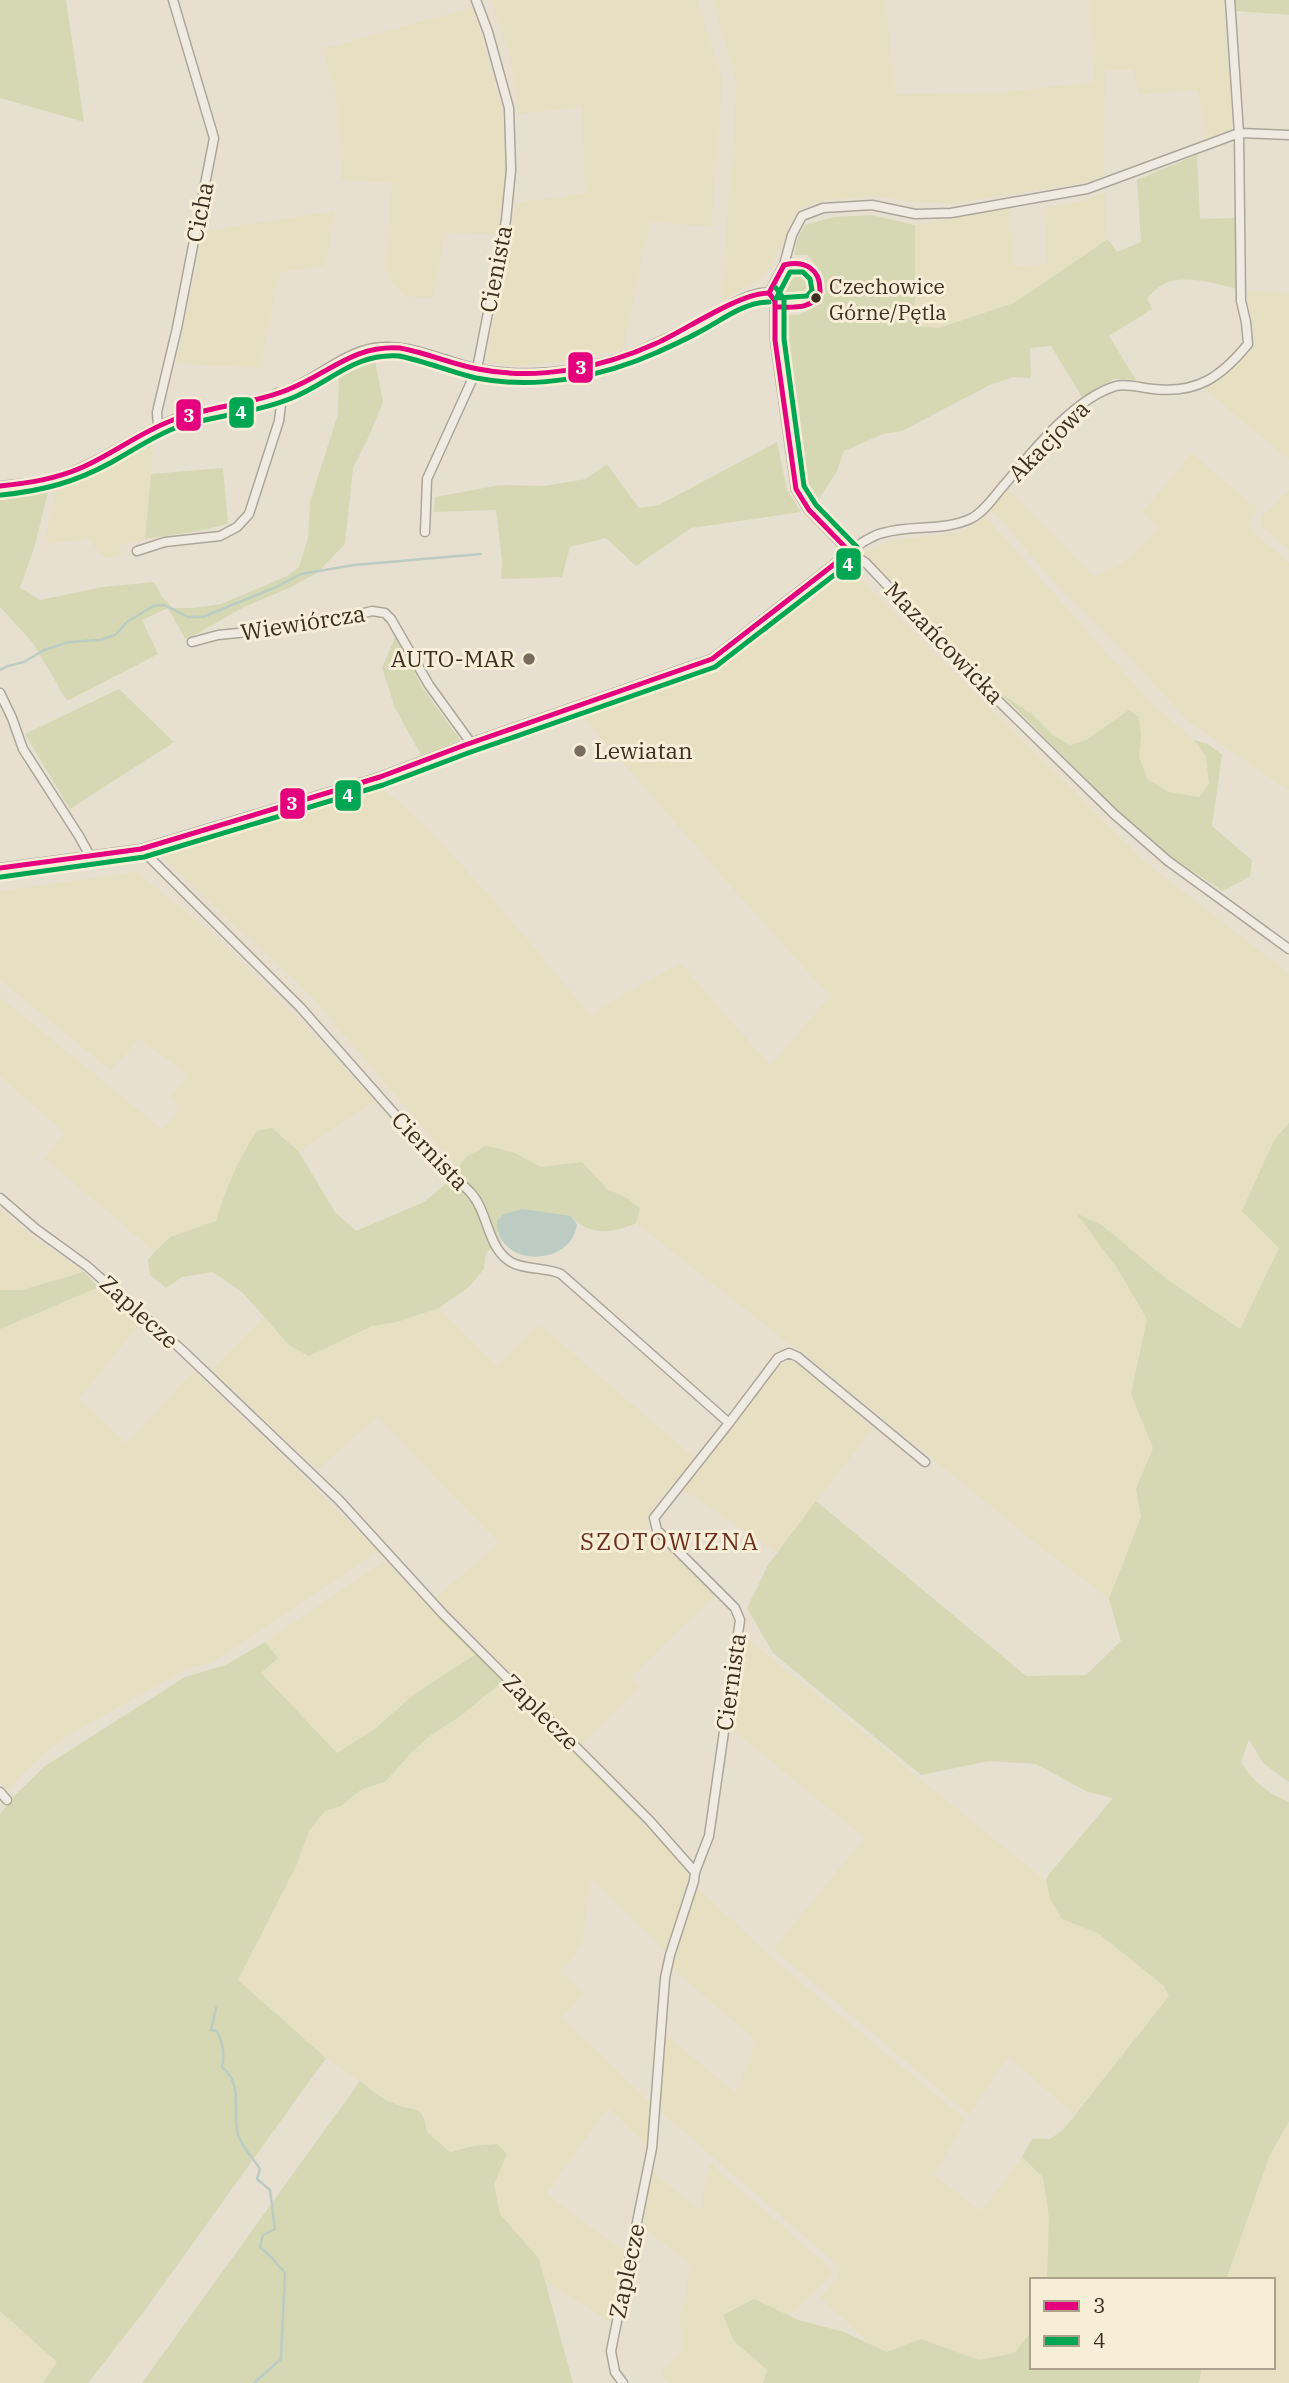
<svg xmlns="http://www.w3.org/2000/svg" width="1289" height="2383" font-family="'IBM Plex Serif',serif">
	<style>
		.farmland { fill: #e6dfc2 }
		.green { fill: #d6d7b3 }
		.water { fill: #bcccc2 }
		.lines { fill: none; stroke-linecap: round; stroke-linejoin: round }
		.stream { stroke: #bcccc2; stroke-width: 2.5 }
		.street-casing { stroke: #ada599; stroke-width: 11 }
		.street { stroke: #efebe3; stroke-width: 8 }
		.bus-1-casing { stroke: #f7eed8; stroke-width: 10 }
		.bus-2-casing { stroke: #f7eed8; stroke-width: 10 }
		.bus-1 { stroke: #e5007d; stroke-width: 5 }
		.bus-2 { stroke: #00a651; stroke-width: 5 }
		.bus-dot { fill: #3d2e20; stroke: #f7eed8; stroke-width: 2.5 }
		.poi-dot { fill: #786c5e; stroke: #f7eed8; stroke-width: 2.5 }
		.labels { text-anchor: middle; stroke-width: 6; stroke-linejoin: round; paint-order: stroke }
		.bus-label { font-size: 21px; fill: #3d2e20; stroke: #f7eed8; text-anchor: start }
		.street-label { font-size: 23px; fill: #3d2e20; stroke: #f7eed8 }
		.poi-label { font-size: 23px; fill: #3d2e20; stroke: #f7eed8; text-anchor: end }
		.neighbourhood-label { font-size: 24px; letter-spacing: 2px; fill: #6b2e1e; stroke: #f7eed8 }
		.line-badge { stroke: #f7eed8; stroke-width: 2.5 }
		.badge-label { font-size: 19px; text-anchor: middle; font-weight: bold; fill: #fff }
	</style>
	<rect width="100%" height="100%" fill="#e7e0d1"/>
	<!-- farmland -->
	<path class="farmland" d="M491,0H697L723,82L711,227L650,222L623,350L561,362L518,366L486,363L516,203L585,193L582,107L518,114L511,59Z
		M712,0H885L896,94L1003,92L1094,82L1089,0H1223L1233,129L1204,139L1202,106L1197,91L1139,94L1133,69L1105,71L1104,176L1082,183L950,204L913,202L873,196L821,201L797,210L772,266L759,280L721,301L737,82Z
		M473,7L502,111L506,169L498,235L445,232L434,297L421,299L405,295L393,285L385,268L392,183L342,180L336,94L322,49Z
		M1105,192L1108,239L1014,303L939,328L915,327V225L1011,208L1014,266L1047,264L1044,207L1075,203Z
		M335,211L325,266L280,272L260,368L176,364L204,231Z
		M1247,291L1289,292V460L1204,389L1233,369L1255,344Z
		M154,436L145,539L120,546L121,556L104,558L88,539L48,544L46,535L57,484L95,468Z
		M1192,453L1256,508L1251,522L1254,533L1289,562V791L1190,723L1125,653L1055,584L1001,520L990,511L1008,489L1094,576L1124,563L1159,528L1142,512Z
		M1289,489V550L1261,526L1262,517Z
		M986,517L1151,703L1194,740L1206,756L1209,784L1199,797L1169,792L1148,780L1139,757L1141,737L1130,710L1086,740L1070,745L1054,736L1032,714L1001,694L862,553L891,541L964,531Z
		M851,570L1140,858L1289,973V1123L1274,1140L1279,1247L1240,1330L1169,1281L1103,1226L1077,1214L1117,1268L1147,1319L1131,1394L1153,1448L1136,1489L1141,1517L1109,1599L1039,1546L801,1351L786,1342L636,1223L640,1208L627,1198L607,1189L582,1162L541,1167L513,1152L466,1157L458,1169L311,996L161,856L380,789L399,801L440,841L506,914L593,1018L598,1009L680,963L770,1065L830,996L748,906L578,712L716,671Z
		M136,872L204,926L303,1024L375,1101L299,1152L272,1128L225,1190L216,1221L170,1237L155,1252L44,1158L64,1133L0,1076V997L162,1129L181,1107L170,1098L188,1075L139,1039L111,1071L0,980V891Z
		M0,1210L30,1235L84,1272L22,1290H0Z
		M99,1287L140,1324L79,1399L126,1443L194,1371L378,1551L217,1660L186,1669L64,1738L30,1766L8,1791L0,1782V1329Z
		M439,1308L497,1366L539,1324L695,1458L652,1508L648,1520V1531L715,1596L631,1677L640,1688L582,1745L436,1597L499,1543L377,1417L318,1470L212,1370L264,1317L289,1345L309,1356L372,1326L397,1322Z
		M789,1361L797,1364L873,1428L777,1553L682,1489L781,1363Z
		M384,1561L478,1653L413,1695L376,1728L337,1753L261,1673L278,1658L265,1642Z
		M742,1638L752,1642L1046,1881L1051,1901L1062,1919L1098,1933L1164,1986L1169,1996L1074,2114L1008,2057L969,2115L773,1949L864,1838L733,1730Z
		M504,1680L680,1861L689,1877L665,1951L591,1879L582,1945L562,1972L584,1993L562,2018L651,2103L647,2145L608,2108L546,2194L625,2252L610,2322L545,2281L539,2259L500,2214L494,2184L507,2154L474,2146L450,2152L427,2132L425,2116L416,2108L392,2103L326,2058L238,1980L297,1864L309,1831L325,1811L341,1806L362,1789L385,1782L411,1753L431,1735L462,1715Z
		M695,1886L796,1979L966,2120L934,2175L981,2211L1022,2157L1043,2176L1049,2218L1047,2280H1032V2328L1029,2335L1014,2353L979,2360L921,2339L887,2352L871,2345L821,2298L838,2276L836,2264L661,2112L665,2034L736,2093L756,2041L674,1970V1955Z
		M1289,2121V2383H1199L1202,2367H1273V2280H1226L1269,2157Z
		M710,2163L828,2266L831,2272L828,2278L789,2316L754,2299L734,2341L767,2370L763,2383H668L661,2373L682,2349L680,2318L691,2265L642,2226L652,2172L700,2210Z
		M0,2311L58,2363L43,2383H0Z"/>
	<!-- green -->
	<path class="green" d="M0,0H66L84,122L0,98Z
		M1234,0H1289V15L1235,11Z
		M1197,155L1200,219L1235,218L1236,289C1218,283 1181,274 1164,284C1158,287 1152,293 1147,298L1152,309L1109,336L1136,380L1114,379L1083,399L1051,346L1030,348L1031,378L1013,377L990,385L902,431L883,434L844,451L837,471L813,508L800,484L782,365L781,315H799L818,305C825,281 824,273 807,255H795L797,239L805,225L834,217L871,215L915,225V326L939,328L1014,303L1108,239L1117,252L1141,242L1137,180Z
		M779 284a19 19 0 1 1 38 0a19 19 0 1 1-38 0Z
		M374,355L383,402L369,436L353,468L345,544L317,573L287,589L244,607L186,640L168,608L142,620L158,654L67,701L33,643L0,607V492L47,485L48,492L35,545L20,588L40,600L103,587L154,582L162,597L173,608H194L221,604L287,576L299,567L308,538L310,502L338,414L339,371Z
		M777,442L787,490L801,512L691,528L636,566L606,538L570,547L562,577L501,579L502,560L496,510L434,512L435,497L500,485L544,486L586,479L607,464L639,508L659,505Z
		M223,468L228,524L199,531L145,539L151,474Z
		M396,635L422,687L460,740L421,755L395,708L382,668Z
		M119,689L174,742L70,809L25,734Z
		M1001,694L1032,714L1054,736L1070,745L1086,740L1129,710L1139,717L1141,737L1139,757L1148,780L1169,792L1199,797L1209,784L1206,756L1194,740L1208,744L1222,755L1212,826L1252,860L1250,876L1223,891L1171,857L1116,809Z
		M1289,1123V1782L1263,1763L1249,1739L1241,1762C1253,1782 1268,1793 1289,1802V2121L1269,2157L1226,2280H1047L1049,2218L1043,2177L1022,2157L1032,2139H1050L1063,2130L1169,1996L1164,1986L1098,1933L1062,1919L1051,1901L1046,1881L1049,1874L1113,1798L1088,1792L1036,1764L989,1761L921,1775L773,1653L747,1608L768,1565L816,1501L1026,1676L1086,1675L1121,1641L1109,1599L1141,1517L1136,1489L1153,1448L1131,1394L1147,1319L1117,1268L1076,1213L1103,1226L1169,1281L1240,1329L1279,1248L1242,1211L1274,1140Z
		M272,1128L299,1152L335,1212L356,1231L424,1202L448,1182L466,1157L486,1146L513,1152L541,1167L582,1162L607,1189L627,1198L640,1208L636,1223C614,1233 589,1237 571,1216L497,1232L502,1243L486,1252L484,1269L469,1287L439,1308L397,1322L372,1326L309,1356L289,1345L243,1293L213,1272L182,1277L166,1288L150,1275L148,1259L170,1237L216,1221C226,1188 238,1160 257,1131Z
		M84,1272L99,1287L0,1329V1290H22Z
		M265,1642L278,1658L261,1673L337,1753L376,1728L413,1695L478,1653L504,1680L462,1715L431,1735L411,1753L385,1782L362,1789L341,1806L325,1811L309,1831L297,1864L238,1980L326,2058L145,2310L88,2383H43L57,2362L0,2311V1814L13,1797L45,1766L185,1677L226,1665Z
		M360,2081C370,2088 381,2099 393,2103C415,2113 423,2102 427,2132L450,2152L474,2146L497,2144L507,2154L494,2184L500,2214L539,2259L573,2383H142Z
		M754,2299L798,2320L844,2332L887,2352L921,2339L979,2360L1014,2353L1029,2335L1032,2328V2367H1202L1199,2383H763L767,2370L734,2341L723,2315Z"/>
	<!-- water -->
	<path class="water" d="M522,1209L571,1216L577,1224C572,1268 496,1268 497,1221L504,1214Z"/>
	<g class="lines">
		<!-- stream -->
		<path class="stream" d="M0,670L8,666L24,662L44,650L69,642L100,640L115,635L127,622L153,606L164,605L188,617H203L276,587L301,574L354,565L481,554
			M216,2008L211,2030L217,2031C223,2043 225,2054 222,2067C243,2084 233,2108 237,2130C239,2144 253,2158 260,2169L257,2179L270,2190L275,2229L263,2235L260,2247L272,2258L285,2273L281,2359L254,2383"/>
		<!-- street casing -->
		<g class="street-casing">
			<path id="street" d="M769,293L775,301V340L796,489L809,510L850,552L866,563L976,679L1114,814L1168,861L1289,949
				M769,293L784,265L792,235L802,216L823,208L872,205L915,214L951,213L1087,189L1239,133L1289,135
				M158,427L157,412L177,328L214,138L173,0
				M0,486C23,484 47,482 69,473C106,459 138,434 175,419C212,410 253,404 288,390C317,379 343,353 374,348C409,342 444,362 478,369C515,376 557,374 594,365C627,358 658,343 688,328C708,319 749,289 769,293
				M425,532L427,479L477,369L506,220L511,170L509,108L488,32L476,0
				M137,551L165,542L220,536L237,527L249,514L279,421L281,405L277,393
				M192,642L218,635L317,625L372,611L385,613L391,619L429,685L471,743
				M0,693L12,718L23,749L79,836L90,856
				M141,849L300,1007L445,1171C453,1178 464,1185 471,1193C488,1212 487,1245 508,1260C520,1270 546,1267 561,1274L729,1423L778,1358L789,1353L798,1357L925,1462
				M0,868L141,849L380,777L465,745L712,659L863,542C869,539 876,534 883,533C911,524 944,532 972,518C985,511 995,495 1005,484C1033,451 1073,399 1116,386C1127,383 1141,388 1153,389C1197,394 1221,377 1248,344L1246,322L1241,301L1239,133L1230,0
				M0,1198L36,1229L87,1266L182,1350L339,1500L443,1614L649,1820L695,1872L694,1881L670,1955L665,1978L652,2148L611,2351L615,2372L623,2383
				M0,1792L7,1800
				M695,1872L709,1836L740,1620L735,1608L657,1530L654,1518L729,1423"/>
		</g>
		<!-- street -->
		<use href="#street" class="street"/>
		<!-- bus-1 casing -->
		<g class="bus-1-casing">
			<path id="bus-1" d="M769,293L784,265C805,260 821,269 820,292C813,310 793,307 776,307
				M0,486C29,483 56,479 83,467C114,453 141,432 173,420C210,406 250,405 287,390C329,374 352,345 400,348C427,353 452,364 478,369C538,381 602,368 657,343C686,330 739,293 769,293
				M0,868L141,849L380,777L465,745L712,659L850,552L809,510L796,489L775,340V301L769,293"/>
		</g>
		<!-- bus-2 casing -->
		<g class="bus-2-casing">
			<path id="bus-2" d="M776,298L807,296L812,290L810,279L803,272H790L777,297
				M1,495C42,491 76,482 112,462C134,450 155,435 178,427C216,415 255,413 292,398C331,382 354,353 399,356C425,361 450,372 476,378C537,390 602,377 658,352C673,345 687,339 701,331C722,320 744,302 769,302
				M1,877L144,857L383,785L468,753L715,667L855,559L859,553L857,547L816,505L804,486L784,339V299L776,288"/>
		</g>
		<!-- bus-1 -->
		<use href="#bus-1" class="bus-1"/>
		<!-- bus-2 -->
		<use href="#bus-2" class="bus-2"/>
	</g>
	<!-- markers -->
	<circle class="bus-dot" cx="816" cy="298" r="6"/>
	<g class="poi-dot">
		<circle cx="529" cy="659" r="7"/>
		<circle cx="580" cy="751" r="7"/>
	</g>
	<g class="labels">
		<!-- bus labels -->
		<g class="bus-label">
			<text x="829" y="294">Czechowice<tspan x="829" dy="26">Górne/Pętla</tspan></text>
		</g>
		<!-- street labels -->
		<g class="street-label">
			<text transform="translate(200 212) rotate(-79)" y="8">Cicha</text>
			<text transform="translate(496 269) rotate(-79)" y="8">Cienista</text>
			<text transform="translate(1049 441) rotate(-45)" y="8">Akacjowa</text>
			<text transform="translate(303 623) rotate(-9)" y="8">Wiewiórcza</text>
			<text transform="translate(944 643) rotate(46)" y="8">Mazańcowicka</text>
			<text transform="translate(430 1151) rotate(46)" y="8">Ciernista</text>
			<text transform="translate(139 1312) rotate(42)" y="8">Zaplecze</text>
			<text transform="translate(731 1682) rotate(-82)" y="8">Ciernista</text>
			<text transform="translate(541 1712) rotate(45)" y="8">Zaplecze</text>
			<text transform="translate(627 2271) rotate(-78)" y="8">Zaplecze</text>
		</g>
		<!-- poi labels -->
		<g class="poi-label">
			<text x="515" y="667">AUTO-MAR</text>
			<text x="594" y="759" text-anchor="start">Lewiatan</text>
		</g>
		<!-- neighbourhood labels -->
		<g class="neighbourhood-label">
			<text x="670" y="1550">SZOTOWIZNA</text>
		</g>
	</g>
	<g class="line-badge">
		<rect x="567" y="351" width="27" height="33" rx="7" fill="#e5007d"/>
		<rect x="228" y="396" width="27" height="33" rx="7" fill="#00a651"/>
		<rect x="175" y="398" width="27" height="34" rx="7" fill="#e5007d"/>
		<rect x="835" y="547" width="27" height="34" rx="7" fill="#00a651"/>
		<rect x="334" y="779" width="28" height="33" rx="7" fill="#00a651"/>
		<rect x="279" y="787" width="27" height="33" rx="7" fill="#e5007d"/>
	</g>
	<g class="badge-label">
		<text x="581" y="374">3</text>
		<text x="241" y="419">4</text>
		<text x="189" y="422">3</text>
		<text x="848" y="571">4</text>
		<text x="348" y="802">4</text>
		<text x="292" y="810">3</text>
	</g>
	<!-- legend -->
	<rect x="1030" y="2278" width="245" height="91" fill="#f7eed8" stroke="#ada18e" stroke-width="2"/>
	<rect x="1044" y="2301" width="35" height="10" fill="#e5007d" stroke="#ada18e" stroke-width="2"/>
	<text x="1093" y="2313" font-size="21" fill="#3d2e20">3</text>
	<rect x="1044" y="2336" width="35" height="10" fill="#00a651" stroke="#ada18e" stroke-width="2"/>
	<text x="1093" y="2348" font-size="21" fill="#3d2e20">4</text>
</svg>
